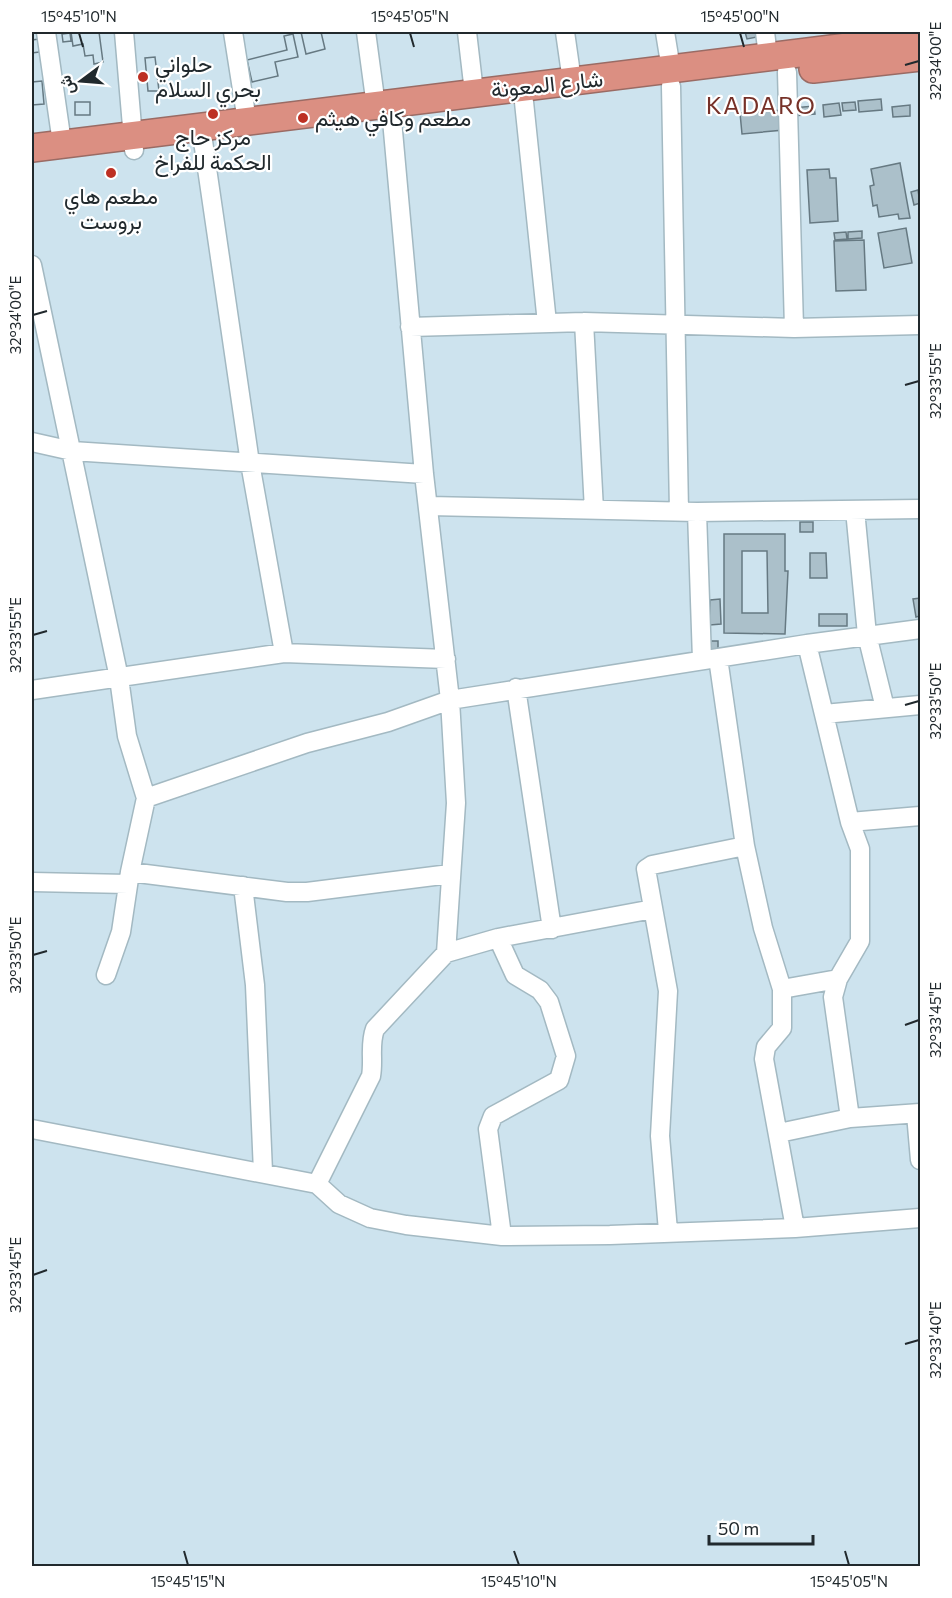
<svg xmlns="http://www.w3.org/2000/svg" width="952" height="1598" font-family="Commissioner,Vazirmatn,sans-serif">
	<style>
		.building { fill: #abc0ca; stroke: #667982; stroke-width: 1.5; fill-rule: evenodd }
		.lines { fill: none; stroke-linecap: round; stroke-linejoin: round }
		.minor-casing { stroke: #a3b9c2; stroke-width: 21 }
		.highway-casing { stroke: #9a6b64; stroke-width: 30 }
		.minor { stroke: #fff; stroke-width: 18 }
		.highway { stroke: #db8f82; stroke-width: 27 }
		.ticks { fill: none; stroke: #21292d; stroke-width: 2 }
		.poi-dot { fill: #bd3023; stroke: #fff; stroke-width: 2 }
		.labels { text-anchor: middle; stroke-width: 4.5; stroke-linejoin: round; paint-order: stroke }
		.poi-label { font-size: 22px; fill: #21292d; stroke: #fff; text-anchor: start }
		.street-label { font-size: 22px; fill: #21292d; stroke: #fff }
		.neighbourhood-label { font-size: 24px; letter-spacing: 1.5px; fill: #763128; stroke: #fff }
		.neatline { fill: none; stroke: #21292d; stroke-width: 2 }
		.ticks-label { font-size: 15px; text-anchor: middle; fill: #21292d }
	</style>
	<rect width="100%" height="100%" fill="#cde3ee"/>
	<!-- building -->
	<path class="building" d="M71,32H99L103,62L94,64L93,55L85,56L83,44L73,46Z
		M71,32H99L103,62L94,64L93,55L85,56L83,44L73,46Z
		M301,32H321L325,49L306,54Z
		M301,32H321L325,49L306,54Z
		M745,32H756L757,37L747,39Z
		M70,33L71,41L63,42L62,34Z
		M70,33L71,41L63,42L62,34Z
		M293,34L298,57L275,62L278,76L252,82L247,60L287,50L284,36Z
		M293,34L298,57L275,62L278,76L252,82L247,60L287,50L284,36Z
		M39,39V52L32,53V40Z
		M39,39V52L32,53V40Z
		M155,57L159,91H148L145,58Z
		M155,57L159,91H148L145,58Z
		M42,81L44,104L32,105V82Z
		M42,81L44,104L32,105V82Z
		M881,99L882,110L859,112L858,101Z
		M75,102H90V115H75Z
		M75,102H90V115H75Z
		M855,102L856,110L843,111L842,103Z
		M839,103L841,115L824,117L823,105Z
		M910,105V116L893,117L892,107Z
		M814,106L815,114L793,116V108Z
		M782,110L784,130L742,134L740,113Z
		M900,163L910,218L899,219L898,214L879,217L877,205L873,206L870,186L874,185L871,169Z
		M829,169L830,178H836L838,221L810,223L807,170Z
		M918,190L920,203L914,205L911,192Z
		M906,228L912,263L884,268L878,233Z
		M862,231V238L848,239V232Z
		M846,232L847,239L835,240L834,233Z
		M864,240L866,290L836,291L834,241Z
		M800,522H813V532H800Z
		M724,534H785V571H788L785,634L724,633ZM742,551H767L768,613H742Z
		M810,553H826L827,578H810Z
		M920,598V616L916,617L913,599Z
		M720,599L721,624L710,625V600Z
		M819,614H847V626H819Z
		M710,641H718V650H710Z"/>
	<g class="lines">
		<!-- minor casing -->
		<g class="minor-casing">
			<path id="minor" d="M46,32L62,143
				M124,32L134,150
				M233,32L247,121
				M366,32L376,106
				M467,32L474,92
				M565,32L572,81
				M665,32L671,69
				M765,32L768,56
				M787,72L794,328
				M671,86L679,511
				M524,102L547,323
				M392,120L424,474L450,700L456,803L446,953
				M203,141L250,463L284,653
				M32,265L119,678L127,736L146,798L130,872L121,932L106,975
				M584,322L594,510
				M410,327L584,322L794,328L920,325
				M32,442L72,451L424,474
				M429,506L697,512L920,509
				M855,510L867,635L885,708
				M697,512L702,660
				M807,644L850,822L860,849V941L838,979L833,997L850,1118
				M718,658L745,846L763,928L782,989V1028L766,1047L764,1059L795,1228
				M516,688L552,929
				M32,690L284,653L446,659
				M824,714L920,705
				M146,798L307,743L388,722L450,700L807,644L920,629
				M850,822L920,816
				M130,872L287,892H307L450,874
				M32,882L128,884
				M243,886L255,985L263,1172
				M498,938L515,975L540,990L549,1002L566,1056L559,1080L493,1116L488,1129L502,1236
				M782,989L838,979
				M916,1114L920,1160
				M32,1129L317,1184L339,1204L370,1218L406,1225L502,1236L610,1235L795,1228L920,1218
				M779,1133L850,1118L920,1113
				M317,1184L371,1076C374,1060 369,1045 375,1029L446,953L498,938L653,909
				M668,1231L660,1136L668,991L646,869L652,865L745,846"/>
		</g>
		<!-- highway casing -->
		<g class="highway-casing">
			<path id="highway" d="M813,69L920,57
				M32,148L920,38"/>
		</g>
		<!-- minor -->
		<use href="#minor" class="minor"/>
		<!-- highway -->
		<use href="#highway" class="highway"/>
	</g>
	<!-- ticks -->
	<path class="ticks" d="M79,33L83,47M410,33L414,47M740,33L744,47M905,65L919,61M33,315L47,311M905,385L919,381M33,635L47,631M905,705L919,701M33,955L47,951M905,1025L919,1020M33,1275L47,1270M905,1344L919,1340M184,1551L188,1565M514,1551L519,1565M845,1551L849,1565"/>
	<!-- markers -->
	<g class="poi-dot">
		<circle cx="143" cy="77" r="6"/>
		<circle cx="213" cy="114" r="6"/>
		<circle cx="303" cy="118" r="6"/>
		<circle cx="111" cy="173" r="6"/>
	</g>
	<g class="labels">
		<!-- poi labels -->
		<g class="poi-label">
			<text x="155" y="72">حلواني<tspan x="155" dy="25">بحري السلام</tspan></text>
			<text x="315" y="126">مطعم وكافي هيثم</text>
			<text x="213" y="145" text-anchor="middle">مركز حاج<tspan x="213" dy="25">الحكمة للفراخ</tspan></text>
			<text x="111" y="204" text-anchor="middle">مطعم هاي<tspan x="111" dy="25">بروست</tspan></text>
		</g>
		<!-- street labels -->
		<g class="street-label">
			<text transform="translate(547 84) rotate(-6)" y="8">شارع المعونة</text>
		</g>
		<!-- neighbourhood labels -->
		<g class="neighbourhood-label">
			<text x="761" y="114">KADARO</text>
		</g>
	</g>
	<!-- border -->
	<rect width="952" height="1598" fill="none" stroke="#ffffff" stroke-width="66"/>
	<!-- north arrow -->
	<g transform="translate(81 81) rotate(254)" stroke="#ffffff" stroke-width="4.5" paint-order="stroke">
	<path d="M0-4.5L10 22L0 15L-10 22Z" fill="#21292d"/>
	<text y="-9" font-size="16" font-weight="bold" text-anchor="middle" fill="#21292d">ش</text>
	</g>
	<!-- scale -->
	<path d="M709 1535v9h104v-9" fill="none" stroke="#21292d" stroke-width="3"/>
	<text x="718" y="1535" font-size="18" fill="#21292d" stroke="#ffffff" stroke-width="4.5" paint-order="stroke">50 m</text>
	<rect x="33" y="33" width="886" height="1532" class="neatline"/>
	<g class="ticks-label">
		<text x="79" y="22">15°45'10"N</text>
		<text x="410" y="22">15°45'05"N</text>
		<text x="740" y="22">15°45'00"N</text>
		<text transform="translate(936 61) rotate(-90)" y="5">32°34'00"E</text>
		<text transform="translate(16 315) rotate(-90)" y="5">32°34'00"E</text>
		<text transform="translate(936 381) rotate(-90)" y="5">32°33'55"E</text>
		<text transform="translate(16 635) rotate(-90)" y="5">32°33'55"E</text>
		<text transform="translate(936 701) rotate(-90)" y="5">32°33'50"E</text>
		<text transform="translate(16 955) rotate(-90)" y="5">32°33'50"E</text>
		<text transform="translate(936 1020) rotate(-90)" y="5">32°33'45"E</text>
		<text transform="translate(16 1275) rotate(-90)" y="5">32°33'45"E</text>
		<text transform="translate(936 1340) rotate(-90)" y="5">32°33'40"E</text>
		<text x="188" y="1587">15°45'15"N</text>
		<text x="519" y="1587">15°45'10"N</text>
		<text x="849" y="1587">15°45'05"N</text>
	</g>
</svg>
